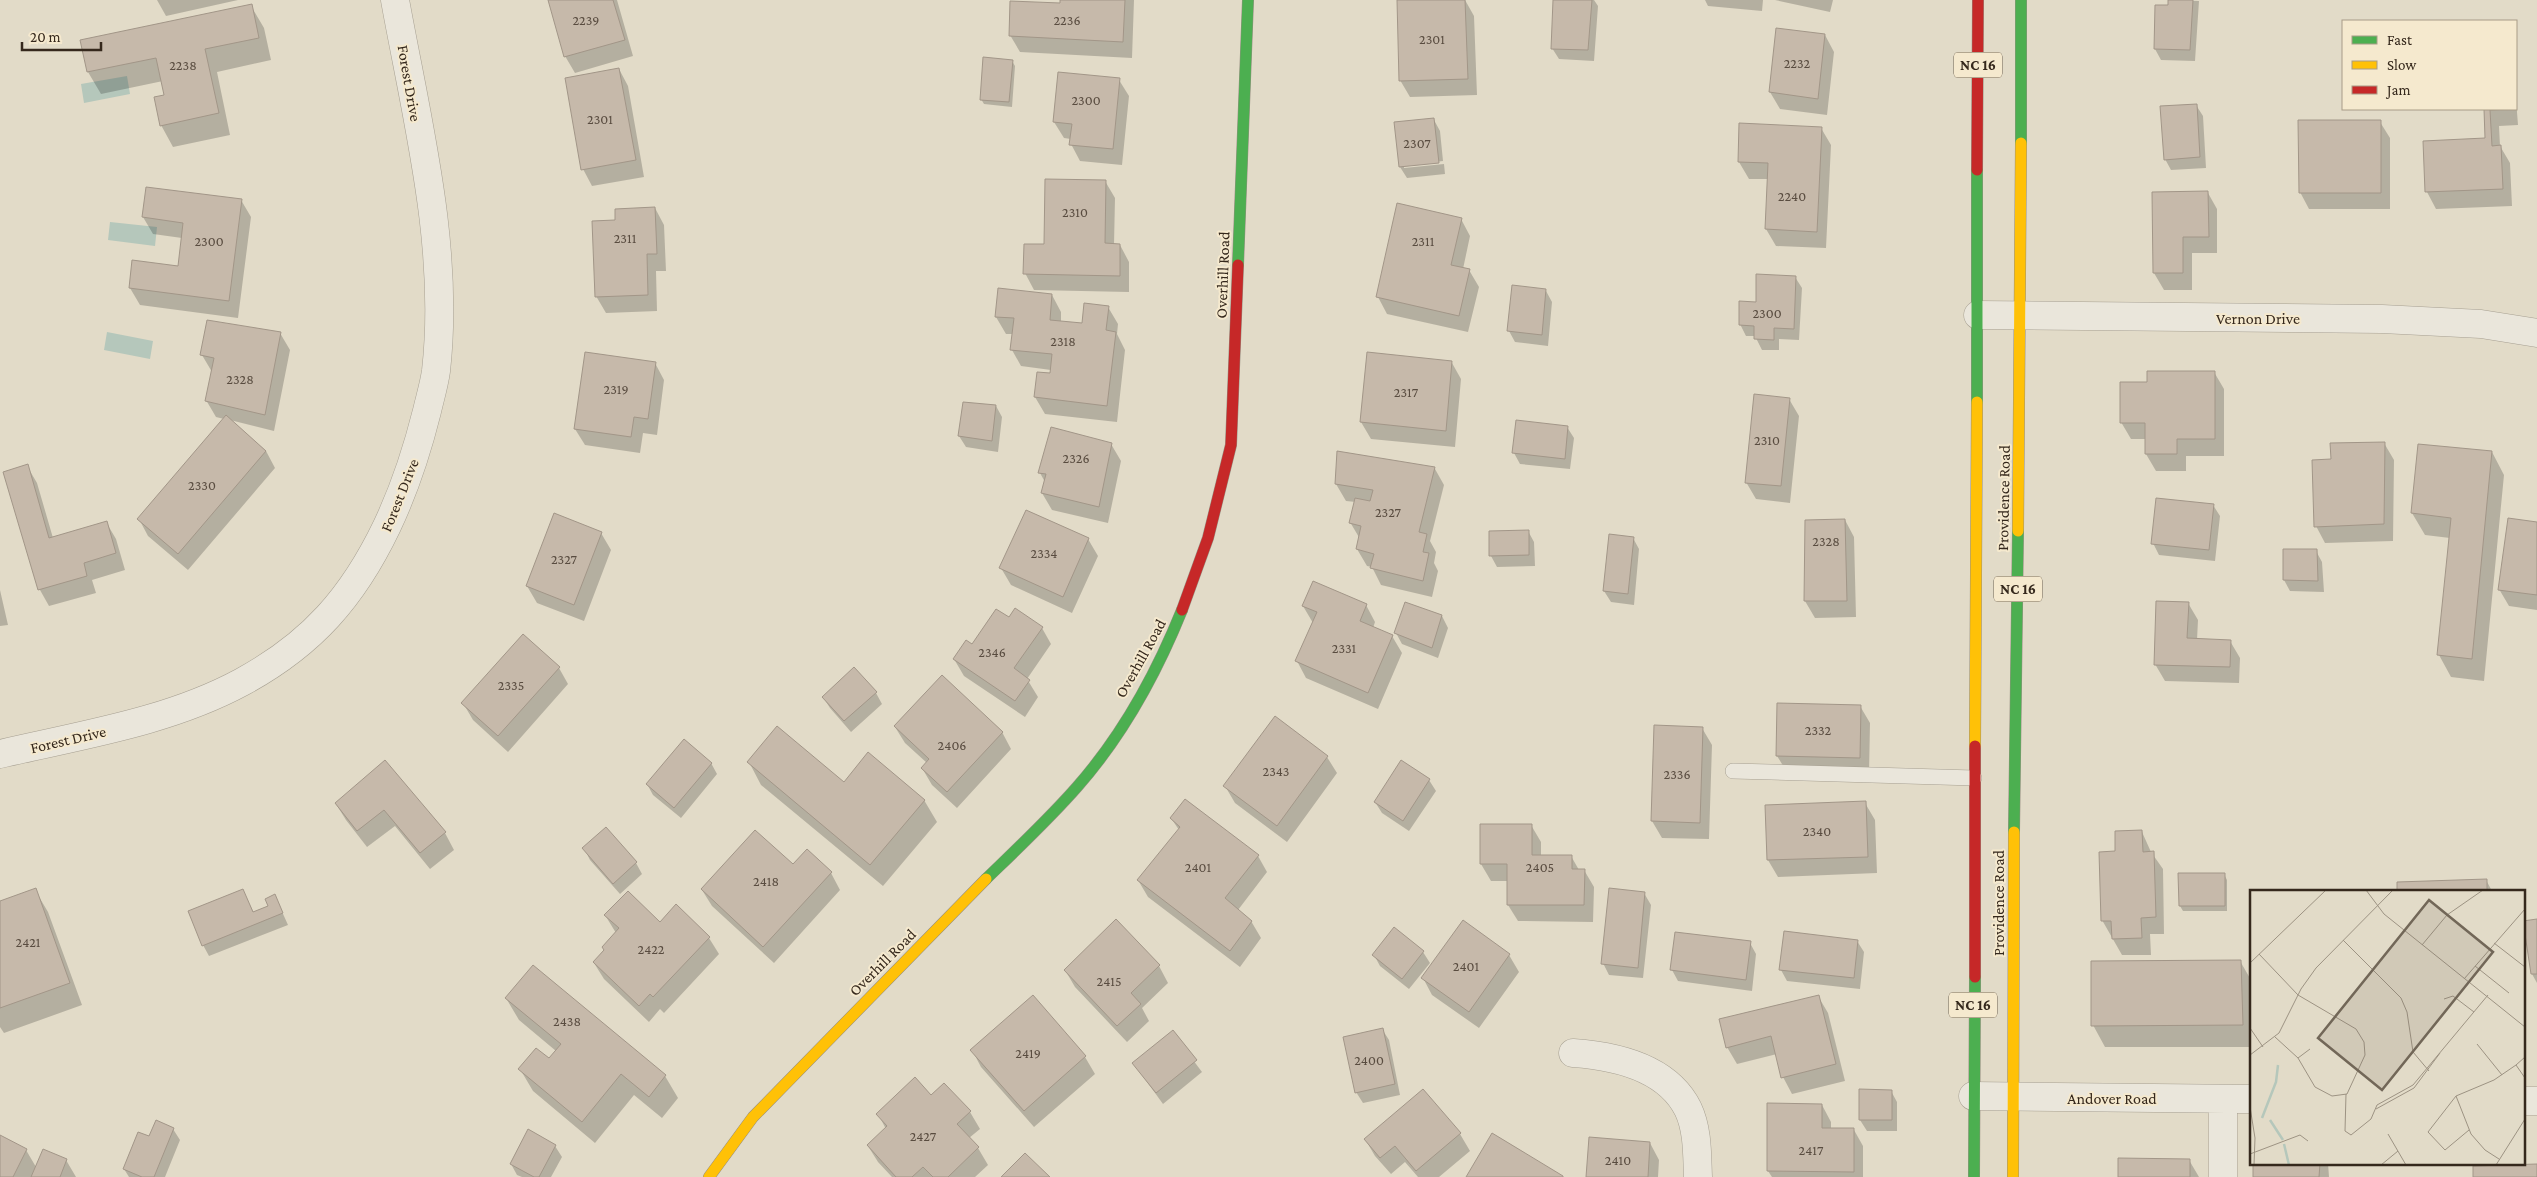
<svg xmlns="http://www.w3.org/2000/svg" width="2537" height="1177" font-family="'Crimson Pro',serif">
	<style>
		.water { fill: #b5c7bb }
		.shadow { fill: #0003 }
		.building { fill: #c6b9aa; stroke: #a29688 }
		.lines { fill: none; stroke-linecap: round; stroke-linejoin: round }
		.lane-casing { stroke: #a7a092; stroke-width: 16 }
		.street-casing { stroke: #a7a092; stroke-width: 29 }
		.fast-casing { stroke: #968f82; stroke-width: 12 }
		.slow-casing { stroke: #968f82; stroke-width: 12 }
		.jam-casing { stroke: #968f82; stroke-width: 12 }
		.lane { stroke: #eae6db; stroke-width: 15 }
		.street { stroke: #eae6db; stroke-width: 28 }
		.fast { stroke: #4caf50; stroke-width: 11 }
		.slow { stroke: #ffc107; stroke-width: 11 }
		.jam { stroke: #c62828; stroke-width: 11 }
		.labels { text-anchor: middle; stroke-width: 4; stroke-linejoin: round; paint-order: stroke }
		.number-label { font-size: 14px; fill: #594c40 }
		.shield { fill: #f5e9ce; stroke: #6f6251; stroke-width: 1 }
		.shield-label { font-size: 15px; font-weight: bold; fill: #35281c }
		.street-label { font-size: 16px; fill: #35281c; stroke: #f5e9ce }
		.inset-river { fill: none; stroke: #b5c7bb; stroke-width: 2.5 }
		.inset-road { fill: none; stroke: #9d9383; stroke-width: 1 }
		.view { fill: #726758; fill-opacity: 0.15; stroke: #726758; stroke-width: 2.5 }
		.inset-edge { fill: none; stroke: #35281c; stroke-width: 2.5 }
	</style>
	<rect width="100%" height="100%" fill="#e2dbc8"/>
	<!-- water -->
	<path class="water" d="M127,76L130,94L84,103L81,84Z
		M110,222L157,227L155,246L108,240Z
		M107,332L153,341L150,359L104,350Z"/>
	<!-- shadow -->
	<path class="shadow" d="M157,0H238L166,16Z
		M549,0H617L633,56L575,73L565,56Z
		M1061,0H1134L1132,58L1020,52L1010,35L1061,5Z
		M1453,0H1465L1474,16L1477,95L1410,97L1400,80Z
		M1554,0H1594L1598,6L1594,61L1559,59L1552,48Z
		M1705,0H1763L1762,11L1708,6Z
		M1775,0H1833L1830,12Z
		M2169,0L2199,1L2195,61L2161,60L2155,49Z
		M251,6L264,28L271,60L217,72L230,135L173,147L161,125L166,96L163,81L101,94L88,72L82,41Z
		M1777,29L1825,35L1834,52L1827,115L1780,109L1770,92Z
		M1012,61L1015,66L1012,107L984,104L981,99Z
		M619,69L628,86L644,177L592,186L583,169Z
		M1119,80L1129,96L1122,165L1080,161L1071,144V139L1064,138L1054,122Z
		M2516,99L2518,125L2499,126L2500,146L2510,163L2512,206L2436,209L2427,192L2487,139L2485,109H2516Z
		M2196,105L2203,116L2206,168L2171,170L2165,159Z
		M1434,120L1440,131L1443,161L1404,166V168L1444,164L1445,174L1407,178L1400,167L1396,123Z
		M2380,122L2390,138V209H2309L2300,192Z
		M1821,128L1831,145L1826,248L1776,246L1766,229L1768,179H1749L1739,162Z
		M1105,181L1115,198L1114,245H1120L1129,262V292L1034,290L1025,273L1046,245Z
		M147,188L241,200L251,217L238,318L140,305L130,288L179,267L182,238L153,234L143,217Z
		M2208,193L2217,209V253H2192V290H2164L2154,273Z
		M655,208L664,225L666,271H656L657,311L606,313L596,296Z
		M1461,219L1470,236L1463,269L1469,270L1479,287L1468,332L1387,314L1378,297Z
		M1795,277L1802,288L1799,340L1779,339V350H1762L1755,336H1746L1740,324L1757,303Z
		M1546,291L1552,302L1548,346L1515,342L1509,331Z
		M1052,295L1061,312V322L1083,325L1108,307L1118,324L1117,334L1125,350L1117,422L1045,414L1035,397L1051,375V370L1021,366L1012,350L1014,334H1006L996,317Z
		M280,333L290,350L274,431L230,420L266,451L275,468L188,570L148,536L139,519L224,419L216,417L206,400L212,372L202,355Z
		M655,363L664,380L657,435L643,433L640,453L585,445L575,429Z
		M1452,363L1461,379L1455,447L1371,439L1361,422Z
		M2214,372L2224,389V456H2186V471H2156L2146,454V439H2131L2121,422L2148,383Z
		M1789,399L1799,416L1790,503L1756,499L1746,482Z
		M996,406L1002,417L998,452L966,447L959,436Z
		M1517,422L1567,427L1574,438L1570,469L1520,464L1514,453Z
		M2384,443L2394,460L2393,541L2325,543L2316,526Z
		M1111,444L1121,461L1108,523L1052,510L1042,493L1045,482L1040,473Z
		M2492,452L2504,475L2484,681L2451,677L2439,655L2450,538L2425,535L2412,513Z
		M1338,453L1435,469L1444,485L1430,541L1436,552L1434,563L1438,571L1432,597L1381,585L1372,567L1367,566L1357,549L1360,539L1350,522L1356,502L1346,501L1336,484Z
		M27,466L37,483L53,538L106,522L116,539L125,570L92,580L96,593L49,606L40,590L5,473Z
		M2213,505L2220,516L2215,561L2159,555L2153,543Z
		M1845,520L1854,537L1856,617L1815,618L1805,601Z
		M2537,523V610L2509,606L2499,589Z
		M1528,531L1534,542L1535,566L1497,567L1491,556Z
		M601,533L611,550L584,621L537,603L527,586Z
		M1633,538L1639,549L1634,605L1611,602L1604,591Z
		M1088,539L1098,556L1072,613L1011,585L1001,568Z
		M2284,551H2316L2322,562L2324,592L2290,591L2284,580Z
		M0,590L8,625L0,626Z
		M2188,603L2198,620L2197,640L2230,641L2240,658L2239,683L2165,681L2155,664Z
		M1366,605L1375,622L1373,628L1392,636L1402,653L1378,709L1306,678L1297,661L1313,623L1303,606Z
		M1442,616L1448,628L1438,658L1402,644L1396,633Z
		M1009,619L1042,628L1051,644L1027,679L1038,697L1025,717L964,676L954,659Z
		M559,668L568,684L508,752L473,720L463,703Z
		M876,693L882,704L851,732L830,708L823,697Z
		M1860,706L1870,723L1869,774L1787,772L1777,756Z
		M895,727L1002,732L1011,749L957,808L932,785L922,768L927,763L905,743Z
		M1702,728L1712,745L1709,839L1662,838L1652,821Z
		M1327,757L1337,773L1287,842L1235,803L1225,786Z
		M385,762L445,833L454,850L430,869L395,826L367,847L346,820L336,804Z
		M749,762L924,800L937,822L883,886L761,785Z
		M1401,762L1429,780L1436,791L1409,831L1382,813L1375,802Z
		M711,763L717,774L681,818L653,795L647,784Z
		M1865,803L1875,820L1877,873L1778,877L1768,860L1766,806Z
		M1171,818L1258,856L1267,872L1238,910L1251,921L1261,938L1240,967L1148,897L1138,880L1179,830Z
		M1531,825L1541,842V856H1571L1579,870H1584L1594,887L1593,922L1518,921L1508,905L1509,881H1491L1481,864Z
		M606,829L636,863L642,874L620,894L590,860L584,848Z
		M2142,832L2151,852L2163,869L2164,934H2150L2151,955H2122L2102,920Z
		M793,866L831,873L840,890L774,963L712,906L702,890Z
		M2224,874L2227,880V911H2183L2180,906V875Z
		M2486,880L2492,891H2398Z
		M35,890L48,912L82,1005L4,1033L0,1027V902Z
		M242,890L254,913L270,907L275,896L288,925L209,956L203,945Z
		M1644,893L1651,905L1643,978L1609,975L1603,963Z
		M605,915L660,923L709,938L719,954L664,1013L660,1009L649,1022L604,979L594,963L616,933Z
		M2537,920V983L2532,974L2525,922Z
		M1857,941L1864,952L1860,989L1787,981L1781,970Z
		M1750,943L1756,954L1752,991L1678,981L1672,970Z
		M1423,952L1430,963L1409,989L1380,966L1374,955Z
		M1509,955L1519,972L1479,1028L1432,995L1423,978Z
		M2240,961L2251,980V1047H2105L2093,1025Z
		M1159,966L1168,983L1142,1008L1149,1021L1127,1042L1075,987L1065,970Z
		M1818,996L1828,1013L1845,1081L1792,1094L1783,1077L1777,1054L1737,1064L1727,1047Z
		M1033,997L1085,1057L1095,1074L1034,1127L981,1067L972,1050Z
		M506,998L665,1076L678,1098L662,1118L634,1095L595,1143L533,1091L520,1069L549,1060L556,1051L519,1020Z
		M1382,1029L1389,1040L1400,1095L1363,1103L1356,1092Z
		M1172,1032L1202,1072L1163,1104L1134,1064Z
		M1423,1090L1460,1134L1470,1151L1439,1177H1418L1405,1162L1391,1174L1375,1156L1365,1139Z
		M1861,1091H1891L1897,1102V1131H1867L1860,1120Z
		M931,1096L970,1112L980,1129L969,1138L978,1148L988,1165L975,1177H892L878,1162L868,1146L886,1129L878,1114Z
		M1822,1105L1831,1122V1129L1854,1130L1863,1146V1177H1772L1768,1171Z
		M173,1129L180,1140L165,1177H129L124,1169L150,1138Z
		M0,1137L26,1150L36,1167L66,1160L76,1177H0Z
		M1650,1143L1659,1160L1658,1177H1588Z
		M555,1146L562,1157L551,1177H522L517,1175L511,1164Z
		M2189,1160L2199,1177H2119Z
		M2269,1163H2328L2329,1177H2255Z"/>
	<!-- building -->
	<path class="building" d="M548,0H613L625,40L564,57Z
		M1060,0H1125L1123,42L1009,36L1010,1L1060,3Z
		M1397,0H1465L1468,79L1399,81Z
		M1553,0H1592L1588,50L1551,49Z
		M2168,0H2193L2190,50L2154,49L2155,5H2168Z
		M252,4L259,38L205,49L219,113L160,126L154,97L164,95L156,58L87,72L80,40Z
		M1776,28L1825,34L1818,99L1769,92Z
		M983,57L1013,60L1009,102L980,100Z
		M619,68L636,160L581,170L565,78Z
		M1058,72L1120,78L1113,149L1069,145L1072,124L1053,122Z
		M2197,104L2200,157L2164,160L2160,106Z
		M2484,109H2509L2490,110L2492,146L2501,145L2503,189L2425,192L2423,141L2485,138Z
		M1434,118L1439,163L1399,167L1394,122Z
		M2298,120H2381V193H2299Z
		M1739,123L1822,127L1817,232L1765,229L1768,163L1738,162Z
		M1045,179L1106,180L1105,243L1120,244V276L1023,274L1024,244H1044Z
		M146,187L242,199L229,301L129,288L132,260L178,266L183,223L142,217Z
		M2208,191L2209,237H2183V273H2153L2152,192Z
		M1397,203L1462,218L1451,265L1470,269L1459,316L1376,297Z
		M655,207L657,254H647L648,295L595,297L592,221L615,220V209Z
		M1756,274L1796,276L1794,329L1774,328V340L1754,339V326L1739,325V301L1756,302Z
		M1512,285L1546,289L1542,335L1507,331Z
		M998,288L1052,294L1050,320L1082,323L1084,303L1109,306L1106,330L1116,332L1107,406L1034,397L1037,372L1050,373L1052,354L1010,350L1014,318L995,317Z
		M207,320L281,332L265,415L205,401L214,358L200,355Z
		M585,352L656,362L648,419L634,417L631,437L574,429Z
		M1367,352L1452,361L1446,431L1360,422Z
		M2147,371H2215V439H2177V454H2145V423H2120V382H2147Z
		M1754,394L1790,398L1781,486L1745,483Z
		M963,402L996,405L992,441L958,436Z
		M226,415L266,451L178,554L137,519Z
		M1516,420L1568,426L1565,459L1512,453Z
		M1051,427L1112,443L1099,507L1041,493L1046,474L1038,473Z
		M2385,442L2384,524L2314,527L2312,460L2331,459L2330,443Z
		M2418,444L2492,451L2472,659L2437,655L2451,518L2411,513Z
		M1337,451L1435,467L1419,532L1427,534L1423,552L1429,553L1423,581L1370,568L1374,554L1356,549L1361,526L1349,523L1355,498L1370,501L1373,490L1335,484Z
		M28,464L49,538L107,521L116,553L84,563L87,576L38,590L3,472Z
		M2156,498L2214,504L2209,550L2151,544Z
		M1026,510L1089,538L1063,597L999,568Z
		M554,513L602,532L574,605L526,586Z
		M2508,518L2537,522V595L2498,590Z
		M1845,519L1847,601H1804L1805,520Z
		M1529,530V555L1489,556V531Z
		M1609,534L1634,537L1628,594L1603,591Z
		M2283,549H2317L2318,581L2283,580Z
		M1313,581L1367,604L1360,621L1393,635L1368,693L1295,661L1317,612L1302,606Z
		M2156,601L2189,602L2187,638L2231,640L2230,667L2154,665Z
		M1405,602L1442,615L1432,648L1394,633Z
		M1015,608L1043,627L1014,668L1030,680L1015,701L953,659L966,640L972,644L996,609L1009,617Z
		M523,634L560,667L498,736L461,703Z
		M854,667L877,692L844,721L822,697Z
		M942,675L1003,732L947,792L921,768L929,759L894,726Z
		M1777,703L1861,705L1860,758L1776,756Z
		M1275,716L1328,756L1277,826L1223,786Z
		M1654,725L1703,727L1700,823L1651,821Z
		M777,726L844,782L868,752L925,800L870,865L747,762Z
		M684,739L712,763L674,808L646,784Z
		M385,760L446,832L420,853L384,810L357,831L335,803Z
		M1401,760L1430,779L1403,821L1374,802Z
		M1185,799L1259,855L1225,898L1252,921L1230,951L1137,880L1180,827L1170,818Z
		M1866,801L1868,857L1767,860L1765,805Z
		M1480,824H1532V855H1572V869H1585L1584,905H1507V864H1480Z
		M606,827L637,862L613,884L582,848Z
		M755,830L793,864L807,849L832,872L763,947L701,889Z
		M2142,830L2143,852L2154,851L2156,917L2141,918L2142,938L2112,939L2111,921H2101L2099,852L2115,851V831Z
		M2178,873H2225V906H2179Z
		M2487,879V891H2397V882Z
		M36,888L70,983L0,1008V901Z
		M1609,888L1645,892L1638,968L1601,964Z
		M243,889L253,912L268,906L265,899L275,894L283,913L202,946L188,911Z
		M628,891L660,922L676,904L710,937L653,997L650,994L639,1006L593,962L604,950L602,947L619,928L604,915Z
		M1116,919L1160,965L1131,993L1141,1004L1117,1026L1064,970Z
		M2537,919V974H2531L2523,921Z
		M1463,920L1510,954L1469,1012L1421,978Z
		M1394,927L1424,951L1402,979L1372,955Z
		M1784,931L1858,940L1854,978L1779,970Z
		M1675,932L1751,941L1746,980L1670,970Z
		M2241,960L2243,1025L2091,1026V961Z
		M533,965L666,1075L649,1097L621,1074L582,1122L518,1069L536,1048L549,1058L561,1044L505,998Z
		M1033,995L1086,1056L1024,1111L970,1050Z
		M1819,995L1836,1064L1781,1078L1771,1036L1726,1048L1719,1019Z
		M1383,1028L1395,1084L1355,1093L1343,1037Z
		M1173,1030L1197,1060L1156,1093L1132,1063Z
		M915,1077L931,1095L944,1083L971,1111L957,1124L979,1147L948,1177H933L923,1167L912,1177H896L867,1145L887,1126L876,1114Z
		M1423,1089L1461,1133L1416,1171L1395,1146L1380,1158L1364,1139Z
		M1859,1089L1892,1090V1120H1859Z
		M1767,1103L1822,1104V1128H1854V1172L1767,1171Z
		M156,1120L174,1128L154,1177H142L123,1169L138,1132L149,1136Z
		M528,1129L556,1145L539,1177H534L510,1164Z
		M1492,1133L1563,1176V1177H1466Z
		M0,1135L27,1149L13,1177H0Z
		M1589,1137L1650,1142L1648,1177H1586Z
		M43,1149L67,1159L60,1177H31Z
		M1025,1153L1050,1177H1001Z
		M2118,1158L2190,1159V1177H2118Z
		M2253,1163H2320L2319,1177H2253Z
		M2537,1164V1177H2473V1166Z"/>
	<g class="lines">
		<!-- lane casing -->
		<g class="lane-casing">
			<path id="lane" d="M1733,771L1974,778"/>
		</g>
		<!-- street casing -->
		<g class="street-casing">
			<path id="street" d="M1978,315L2382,319L2481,324L2537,333
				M0,754C81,735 168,722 242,682C312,644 353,597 387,526C405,488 417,451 427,411C430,398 434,385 436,371C450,247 417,121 395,0
				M1573,1053C1616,1056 1667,1067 1688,1109C1698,1130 1697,1155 1698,1177
				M1973,1096L2251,1099
				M2223,1099V1177
				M2523,1101H2537"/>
		</g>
		<!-- fast casing -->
		<g class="fast-casing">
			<path id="fast" d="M2021,143V0
				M1238,265L1248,0
				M1977,402V170
				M2014,832L2018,531
				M986,879C1017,849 1049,819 1077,787C1122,736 1157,672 1182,610
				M1974,1177L1975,977"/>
		</g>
		<!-- slow casing -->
		<g class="slow-casing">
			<path id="slow" d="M2018,531L2021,143
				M1975,746L1977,402
				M709,1177L753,1117L986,879
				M2013,1177L2014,832"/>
		</g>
		<!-- jam casing -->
		<g class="jam-casing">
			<path id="jam" d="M1977,170L1978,0
				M1182,610L1208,538L1231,445L1238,265
				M1975,977V746"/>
		</g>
		<!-- lane -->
		<use href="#lane" class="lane"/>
		<!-- street -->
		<use href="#street" class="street"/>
		<!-- fast -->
		<use href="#fast" class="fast"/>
		<!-- slow -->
		<use href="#slow" class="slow"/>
		<!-- jam -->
		<use href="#jam" class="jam"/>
	</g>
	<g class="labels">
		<!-- number labels -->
		<g class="number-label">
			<text x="586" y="25">2239</text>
			<text x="1067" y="25">2236</text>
			<text x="1432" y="44">2301</text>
			<text x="1797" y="68">2232</text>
			<text x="183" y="70">2238</text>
			<text x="1086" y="105">2300</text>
			<text x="600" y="124">2301</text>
			<text x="1417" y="148">2307</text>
			<text x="1792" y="201">2240</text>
			<text x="1075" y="217">2310</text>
			<text x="625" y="243">2311</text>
			<text x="209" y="246">2300</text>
			<text x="1423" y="246">2311</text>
			<text x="1767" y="318">2300</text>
			<text x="1063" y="346">2318</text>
			<text x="240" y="384">2328</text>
			<text x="616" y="394">2319</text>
			<text x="1406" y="397">2317</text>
			<text x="1767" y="445">2310</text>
			<text x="1076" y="463">2326</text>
			<text x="202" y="490">2330</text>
			<text x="1388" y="517">2327</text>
			<text x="1826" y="546">2328</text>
			<text x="1044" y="558">2334</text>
			<text x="564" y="564">2327</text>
			<text x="1344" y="653">2331</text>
			<text x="992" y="657">2346</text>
			<text x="511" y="690">2335</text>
			<text x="1818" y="735">2332</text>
			<text x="952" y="750">2406</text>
			<text x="1276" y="776">2343</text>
			<text x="1677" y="779">2336</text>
			<text x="1817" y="836">2340</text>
			<text x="1198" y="872">2401</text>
			<text x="1540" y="872">2405</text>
			<text x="766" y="886">2418</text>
			<text x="28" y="947">2421</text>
			<text x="651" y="954">2422</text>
			<text x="1466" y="971">2401</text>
			<text x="1109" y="986">2415</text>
			<text x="567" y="1026">2438</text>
			<text x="1028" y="1058">2419</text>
			<text x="1369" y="1065">2400</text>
			<text x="923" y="1141">2427</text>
			<text x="1811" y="1155">2417</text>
			<text x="1618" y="1165">2410</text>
		</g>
		<!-- shield labels -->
		<g class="shield">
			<rect x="1954" y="52.5" width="48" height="25" rx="4"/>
			<rect x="1994" y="576.5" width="48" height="25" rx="4"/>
			<rect x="1949" y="992.5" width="48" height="25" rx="4"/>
		</g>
		<g class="shield-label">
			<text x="1978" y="70">NC 16</text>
			<text x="2018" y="594">NC 16</text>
			<text x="1973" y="1010">NC 16</text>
		</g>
		<!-- street labels -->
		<g class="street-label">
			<text transform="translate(410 83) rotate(80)" y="6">Forest Drive</text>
			<text transform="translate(1222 275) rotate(-88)" y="6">Overhill Road</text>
			<text x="2258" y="324">Vernon Drive</text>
			<text transform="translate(399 495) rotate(-68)" y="6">Forest Drive</text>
			<text transform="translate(2003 498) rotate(-89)" y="6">Providence Road</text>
			<text transform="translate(1140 658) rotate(-61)" y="6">Overhill Road</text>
			<text transform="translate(68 739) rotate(-13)" y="6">Forest Drive</text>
			<text transform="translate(1998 903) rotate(-90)" y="6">Providence Road</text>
			<text transform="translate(882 962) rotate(-45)" y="6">Overhill Road</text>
			<text x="2112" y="1104">Andover Road</text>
		</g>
	</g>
	<!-- overview -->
	<g transform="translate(2250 890)">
		<rect width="275" height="275" fill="#e2dbc8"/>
		<path class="inset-river" d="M12,228L26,192L28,175M20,230L33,250M34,254L39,275"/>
		<path class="inset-road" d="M116,0L134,24L275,137M93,50L151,108L157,122L163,162L179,181M244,53L275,77M172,55L197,25L233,0M9,64L48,105L106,139L114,152L115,165L97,204L82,206L65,197L48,168L25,147M0,73L76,0M225,76L259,103M214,89L275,19M194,109L203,106L224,122M0,138L13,157M227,154L252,185M0,165L29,143L51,99L66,78L143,0M275,167L266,175L275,188M48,168L60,159M96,204L95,241L101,245L121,229L127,215L163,195L238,105M206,206L221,244L235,260L249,269M0,217L5,248L4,275M126,219L164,198L190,163M219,240L195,260L178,242L206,206L244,190L266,175M138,244L156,275M0,264L50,245L58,251M131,275L148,261M246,275L275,229"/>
		<path class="view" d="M179,10L243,62L132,200L68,148Z"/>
		<rect width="275" height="275" class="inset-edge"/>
	</g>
	<!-- legend -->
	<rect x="2342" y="20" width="175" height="90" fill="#f5e9ce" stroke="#a89c87"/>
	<rect x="2352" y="36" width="25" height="8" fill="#4caf50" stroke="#a89c87"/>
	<text x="2387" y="45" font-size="15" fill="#35281c">Fast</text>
	<rect x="2352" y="61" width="25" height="8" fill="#ffc107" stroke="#a89c87"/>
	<text x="2387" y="70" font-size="15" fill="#35281c">Slow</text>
	<rect x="2352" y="86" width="25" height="8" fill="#c62828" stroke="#a89c87"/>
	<text x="2387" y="95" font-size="15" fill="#35281c">Jam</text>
	<!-- scale -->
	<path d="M22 42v8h79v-8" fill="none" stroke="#35281c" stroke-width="2.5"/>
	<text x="30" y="42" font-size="15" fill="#35281c" stroke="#f5e9ce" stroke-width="4" paint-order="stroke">20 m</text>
</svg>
